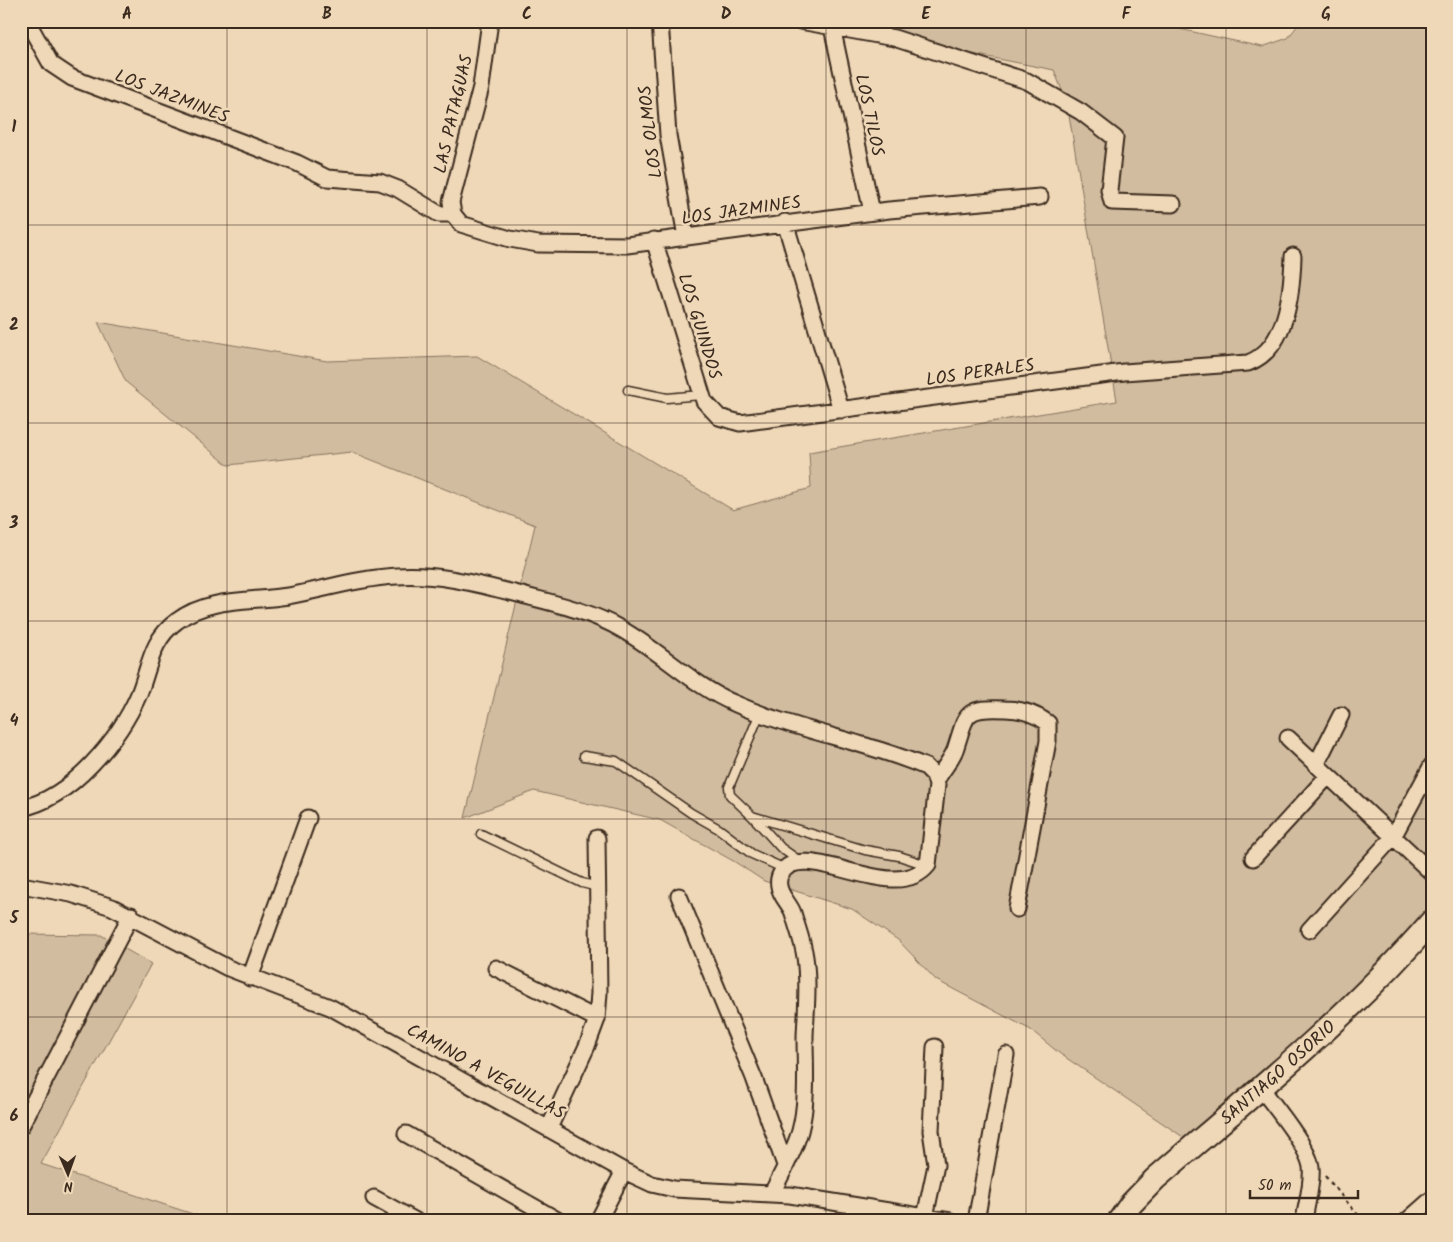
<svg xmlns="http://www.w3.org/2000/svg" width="1453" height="1242" font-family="Kalam,sans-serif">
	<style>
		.green { fill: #d1bc9f; stroke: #86735e }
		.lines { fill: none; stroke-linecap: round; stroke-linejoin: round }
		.lane-casing { stroke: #3b2a1e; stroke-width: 11 }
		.street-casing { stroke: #3b2a1e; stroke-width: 19 }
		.secondary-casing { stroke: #3b2a1e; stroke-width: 26 }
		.path { stroke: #3b2a1e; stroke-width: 2.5; stroke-dasharray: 4 4; stroke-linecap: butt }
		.lane { stroke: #efd8b8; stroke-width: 8 }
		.street { stroke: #efd8b8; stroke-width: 15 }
		.secondary { stroke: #efd8b8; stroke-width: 22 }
		.grid { fill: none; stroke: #3b2a1e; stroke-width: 1; stroke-opacity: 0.55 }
		.labels { text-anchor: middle; stroke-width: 5; stroke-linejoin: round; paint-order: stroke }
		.street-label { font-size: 18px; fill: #3b2a1e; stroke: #efd8b8 }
		.neatline { fill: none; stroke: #3b2a1e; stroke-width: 2 }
		.grid-label { font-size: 16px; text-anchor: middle; font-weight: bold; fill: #3b2a1e }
	</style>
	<rect width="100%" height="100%" fill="#efd8b8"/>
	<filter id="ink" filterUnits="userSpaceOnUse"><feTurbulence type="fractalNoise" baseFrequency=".02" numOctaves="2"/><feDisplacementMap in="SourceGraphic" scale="10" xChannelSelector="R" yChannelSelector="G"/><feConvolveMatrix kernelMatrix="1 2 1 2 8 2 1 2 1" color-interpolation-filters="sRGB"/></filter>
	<g filter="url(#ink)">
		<!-- green -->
		<path class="green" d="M806,21H1143L1262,47L1288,38L1301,21H1432V913L1419,928L1189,1141L1059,1053L1031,1030L936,980L898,940L852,909L764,881L735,862L660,820L534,791L465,818L535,525L352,452L228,465L126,382L98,322L327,361L477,356L733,510L811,488L809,452L1117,401L1067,103L1054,70Z
			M23,934L101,935L151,964L41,1164L214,1221H21Z"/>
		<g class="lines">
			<!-- lane casing -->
			<g class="lane-casing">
				<path id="lane" d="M628,390L667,398L701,395
					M760,713L729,787L730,795L752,816L865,850L899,856L927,865
					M584,756L616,761L691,813L719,829L752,854L785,869
					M753,817L781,848L801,862
					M481,834L582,883L598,887
					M863,1221V1207"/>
			</g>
			<!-- street casing -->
			<g class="street-casing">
				<path id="street" d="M27,21L51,64L72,78L297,163L327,178L380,182L398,189L439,214H453
					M490,21L481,87L451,202L453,214L461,224L510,239L538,244L627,245L889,210L1040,197
					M660,21L668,135L686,237
					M800,21L894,38L1027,81L1081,112L1115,138L1109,190L1112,202L1173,204
					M832,27L872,212
					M785,222L841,410
					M654,240L704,401L719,417L740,423L1124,372L1248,363C1287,349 1292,292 1293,256
					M1288,738L1432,873
					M1316,765L1341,715
					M936,780C942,771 951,760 955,750C967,714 963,707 1005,709C1022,709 1035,713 1048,723V741L1017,909
					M21,808C71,799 120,738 139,694C150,666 151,640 177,621C208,597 251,602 288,596C325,589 360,578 397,576C440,573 481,585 522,595C556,604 590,611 621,629C662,652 693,686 736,704C797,731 865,741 926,767L934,775L937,785L928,865C895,907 805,838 782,872C779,876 778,881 779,886C780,896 790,904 793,913C797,927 803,942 805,957C809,983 806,1010 805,1036C805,1067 808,1101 800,1131C794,1152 782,1173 772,1193
					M1253,858L1328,776
					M21,885L71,894L112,907L228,968L330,1007L624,1171L652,1184L674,1189L790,1195L950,1221
					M679,896L754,1078L785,1165
					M1309,930L1393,837L1432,765
					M496,968L597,1019
					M250,978L308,818
					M1261,1088C1274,1106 1308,1146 1311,1167C1313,1184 1306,1204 1304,1221
					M21,1126L131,915
					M549,1128L587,1046L597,1019L599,993L597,838
					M406,1134L559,1221
					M374,1198L416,1221
					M925,1217L936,1165L931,1131L935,1047
					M598,1221L624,1171
					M976,1221L1006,1055
					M1407,1221L1432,1199"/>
			</g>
			<!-- secondary casing -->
			<g class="secondary-casing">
				<g id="secondary">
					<path id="s1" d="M1119,1221L1131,1204L1155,1179C1251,1096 1349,1017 1432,921"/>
				</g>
			</g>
			<!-- path -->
			<path class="path" d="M1325,1176L1363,1221"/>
			<!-- lane -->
			<use href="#lane" class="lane"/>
			<!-- street -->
			<use href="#street" class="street"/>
			<!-- secondary -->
			<use href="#secondary" class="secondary"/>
		</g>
	</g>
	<!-- grid -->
	<path class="grid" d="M227,21V1221M427,21V1221M627,21V1221M826,21V1221M1026,21V1221M1226,21V1221M21,225H1432M21,423H1432M21,621H1432M21,819H1432M21,1017H1432"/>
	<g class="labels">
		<!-- street labels -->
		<g class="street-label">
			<text transform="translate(172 96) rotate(21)" y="6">LOS JAZMINES</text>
			<text transform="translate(453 114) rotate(-77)" y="6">LAS PATAGUAS</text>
			<text transform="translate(870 115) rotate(78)" y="6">LOS TILOS</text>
			<text transform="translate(650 132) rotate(-97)" y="6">LOS OLMOS</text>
			<text transform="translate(741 210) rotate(-8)" y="6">LOS JAZMINES</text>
			<text transform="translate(700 326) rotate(73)" y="6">LOS GUINDOS</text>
			<text transform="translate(980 372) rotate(-8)" y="6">LOS PERALES</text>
			<text transform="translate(486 1071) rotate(29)" y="6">CAMINO A VEGUILLAS</text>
			<text dy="6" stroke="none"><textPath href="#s1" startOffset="218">SANTIAGO OSORIO</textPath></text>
		</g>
	</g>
	<!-- margin -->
	<rect width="1453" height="1242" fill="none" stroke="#efd8b8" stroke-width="55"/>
	<!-- north arrow -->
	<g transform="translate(68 1174) rotate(178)" stroke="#efd8b8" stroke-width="4" paint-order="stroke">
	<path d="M0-4L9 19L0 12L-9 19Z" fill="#3b2a1e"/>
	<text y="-8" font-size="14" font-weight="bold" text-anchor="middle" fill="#3b2a1e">N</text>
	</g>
	<!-- scale -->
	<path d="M1250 1190v8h108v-8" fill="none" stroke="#3b2a1e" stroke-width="2.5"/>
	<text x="1258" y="1190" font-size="15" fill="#3b2a1e" stroke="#efd8b8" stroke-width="4" paint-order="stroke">50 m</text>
	<rect x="28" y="28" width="1398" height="1186" class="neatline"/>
	<g class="grid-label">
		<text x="127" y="19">A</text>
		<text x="327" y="19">B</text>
		<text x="527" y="19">C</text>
		<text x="726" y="19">D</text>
		<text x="926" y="19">E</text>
		<text x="1126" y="19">F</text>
		<text x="1326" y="19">G</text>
		<text x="14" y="132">1</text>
		<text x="14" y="330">2</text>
		<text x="14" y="528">3</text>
		<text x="14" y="726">4</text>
		<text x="14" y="923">5</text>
		<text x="14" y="1121">6</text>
	</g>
</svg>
